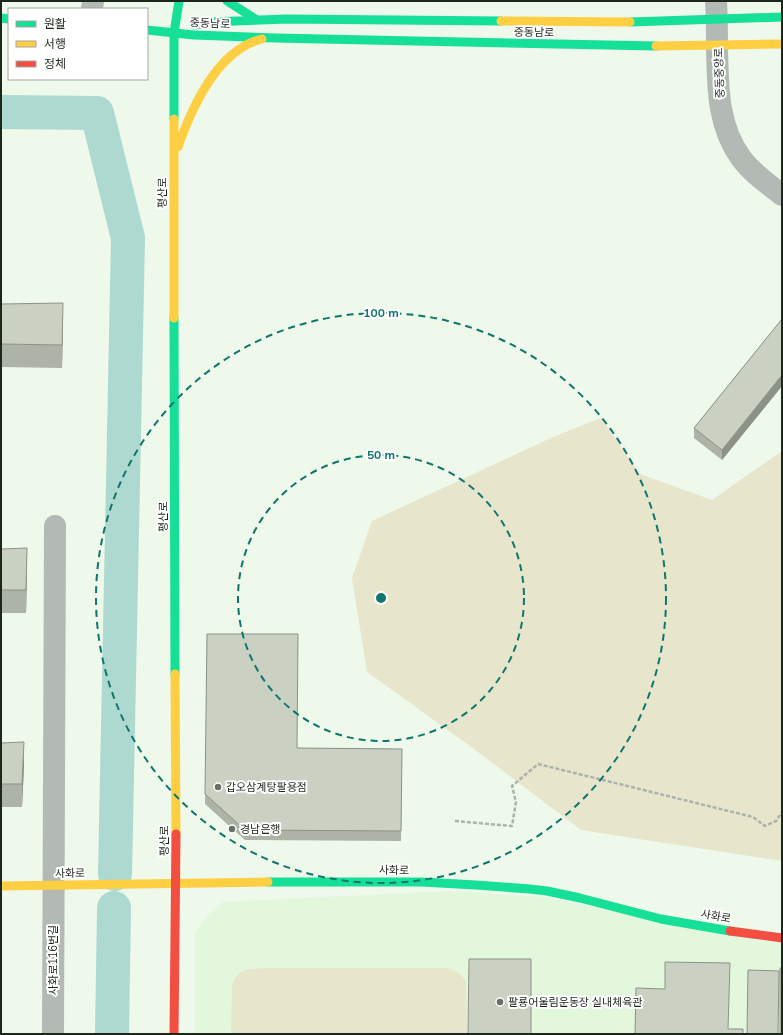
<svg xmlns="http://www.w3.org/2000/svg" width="783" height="1035" font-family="'Nunito Sans','Noto Sans KR',sans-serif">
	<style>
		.built { fill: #e2f7dc }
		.green { fill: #e7e6cc }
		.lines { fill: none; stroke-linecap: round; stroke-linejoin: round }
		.river { stroke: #add9d0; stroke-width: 34 }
		.path { stroke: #acb2ac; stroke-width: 2.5; stroke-dasharray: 4 2; stroke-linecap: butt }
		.street { stroke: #b3bab5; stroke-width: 22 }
		.fast { stroke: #16e098; stroke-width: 9 }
		.slow { stroke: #ffcf43; stroke-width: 9 }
		.jam { stroke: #f24e42; stroke-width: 9 }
		.wall { fill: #aeb3a7 }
		.shaded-wall { fill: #8d9288 }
		.building { fill: #cad0c2; stroke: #8d9288 }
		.ring { fill: none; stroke: #0f766e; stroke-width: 2; stroke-dasharray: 7 5 }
		.poi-dot { fill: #667064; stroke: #fff; stroke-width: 1.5 }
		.labels { text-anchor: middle; stroke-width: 4; stroke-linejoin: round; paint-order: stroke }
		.street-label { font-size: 11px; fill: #1d261b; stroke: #fff }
		.poi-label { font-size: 11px; fill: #1d261b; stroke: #fff; text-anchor: start }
		.centre { fill: #0f766e; stroke: #fff; stroke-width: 2 }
		.ring-label { font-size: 12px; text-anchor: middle; font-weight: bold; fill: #0f766e; stroke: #fff; stroke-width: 4; stroke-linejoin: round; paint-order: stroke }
	</style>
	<rect width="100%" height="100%" fill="#eef8eb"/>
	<!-- built -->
	<path class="built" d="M449,891L544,897L782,944V1034H195V933L210,913L223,902Z"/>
	<!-- green -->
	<path class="green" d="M601,418L640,474L712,500L782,451V861L581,830L470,746L367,672L352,578L372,521L553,437Z
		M270,968H448L459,973L466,981L467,1034H231L232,987C236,966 253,969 270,968Z"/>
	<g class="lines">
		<!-- river -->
		<path class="river" d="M1,112L97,113L128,238L115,874
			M112,1034L114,908"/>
		<!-- path -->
		<path class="path" d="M455,821L512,826L516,802L512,786L538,764L753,817L765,826L776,821L782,812"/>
		<!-- street -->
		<path class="street" d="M716,1C717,16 717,32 717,47C718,86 717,125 741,158C752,173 768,184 782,195
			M92,9L93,1
			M53,1034L55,526"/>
		<!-- fast -->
		<path class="fast" d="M227,1L257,20
			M1,18L9,19
			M630,22L782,17
			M194,25L210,22L287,19L501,21
			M147,30L194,35L275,38L656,46
			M174,119V33L179,1
			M174,318L175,674
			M268,882H422L476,885L530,889L547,891L580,898L661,919L730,931"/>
		<!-- slow -->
		<path class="slow" d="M501,21L630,22
			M656,46L782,44
			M174,119V318
			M178,147C192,107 217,50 262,39
			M175,674L176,834
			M1,886L268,882"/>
		<!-- jam -->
		<path class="jam" d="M730,931L782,938
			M174,1034L176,834"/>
	</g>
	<!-- wall -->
	<path class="wall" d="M1,304L63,326L62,368L1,367Z
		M782,319V386L722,460L694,438V428Z
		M1,549L27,571L26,613H1Z
		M207,634L297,748L402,749L401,841L245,840L205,804Z
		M1,743L24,766L22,807H1Z"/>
	<!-- shaded-wall -->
	<path class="shaded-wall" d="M63,303V326L62,368V345Z
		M782,375V386L722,460V450Z
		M27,548V571L26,613V590Z
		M24,742V766L22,807V784Z"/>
	<!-- building -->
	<path class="building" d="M63,303L62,345L1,344V304Z
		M782,319V375L722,450L694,428Z
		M27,548L26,590H1V549Z
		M207,634H298L297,748L402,749L401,831L245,830L205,794Z
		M24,742L22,784H1V743Z
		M469,959H531V1034H468Z
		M665,962L730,963L728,1029H743V1034H635L636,988L665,989Z
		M780,968H782V1034H780Z
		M748,970L779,971L778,1034H747Z"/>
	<!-- distance rings -->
	<g class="ring">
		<circle cx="381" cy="598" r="143"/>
		<circle cx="381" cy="598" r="285"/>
	</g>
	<!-- markers -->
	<g class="poi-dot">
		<circle cx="218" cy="787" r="4"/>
		<circle cx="232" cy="829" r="4"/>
		<circle cx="500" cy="1002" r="4"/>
	</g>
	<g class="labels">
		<!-- street labels -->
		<g class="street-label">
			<text transform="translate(210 23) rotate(3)" y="4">중동남로</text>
			<text transform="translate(534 32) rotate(1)" y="4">중동남로</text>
			<text transform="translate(719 73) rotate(-92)" y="4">중동중앙로</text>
			<text transform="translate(162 193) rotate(-90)" y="4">평산로</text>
			<text transform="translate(163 517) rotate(-90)" y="4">평산로</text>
			<text transform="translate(164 841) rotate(-90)" y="4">평산로</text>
			<text transform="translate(394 870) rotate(1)" y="4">사화로</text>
			<text transform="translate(70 873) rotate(-1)" y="4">사화로</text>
			<text transform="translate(716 916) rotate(10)" y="4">사화로</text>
			<text transform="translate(53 960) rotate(-90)" y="4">사화로116번길</text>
		</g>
		<!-- poi labels -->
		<g class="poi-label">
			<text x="226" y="791">갑오삼계탕팔용점</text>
			<text x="240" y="833">경남은행</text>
			<text x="508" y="1006">팔룡어울림운동장 실내체육관</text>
		</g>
	</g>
	<circle cx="381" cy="598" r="6" class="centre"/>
	<g class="ring-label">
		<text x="381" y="317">100 m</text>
		<text x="381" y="459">50 m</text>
	</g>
	<!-- border -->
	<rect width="783" height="1035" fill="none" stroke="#1d261b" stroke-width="4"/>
	<!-- legend -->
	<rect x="8" y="8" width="140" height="72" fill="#ffffff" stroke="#a5a8a4"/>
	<rect x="16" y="21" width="20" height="6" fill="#16e098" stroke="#a5a8a4"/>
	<text x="44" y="28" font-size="12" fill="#1d261b">원활</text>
	<rect x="16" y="41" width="20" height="6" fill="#ffcf43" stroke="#a5a8a4"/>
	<text x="44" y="48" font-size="12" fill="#1d261b">서행</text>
	<rect x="16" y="61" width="20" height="6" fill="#f24e42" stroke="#a5a8a4"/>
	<text x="44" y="68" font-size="12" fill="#1d261b">정체</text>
</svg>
